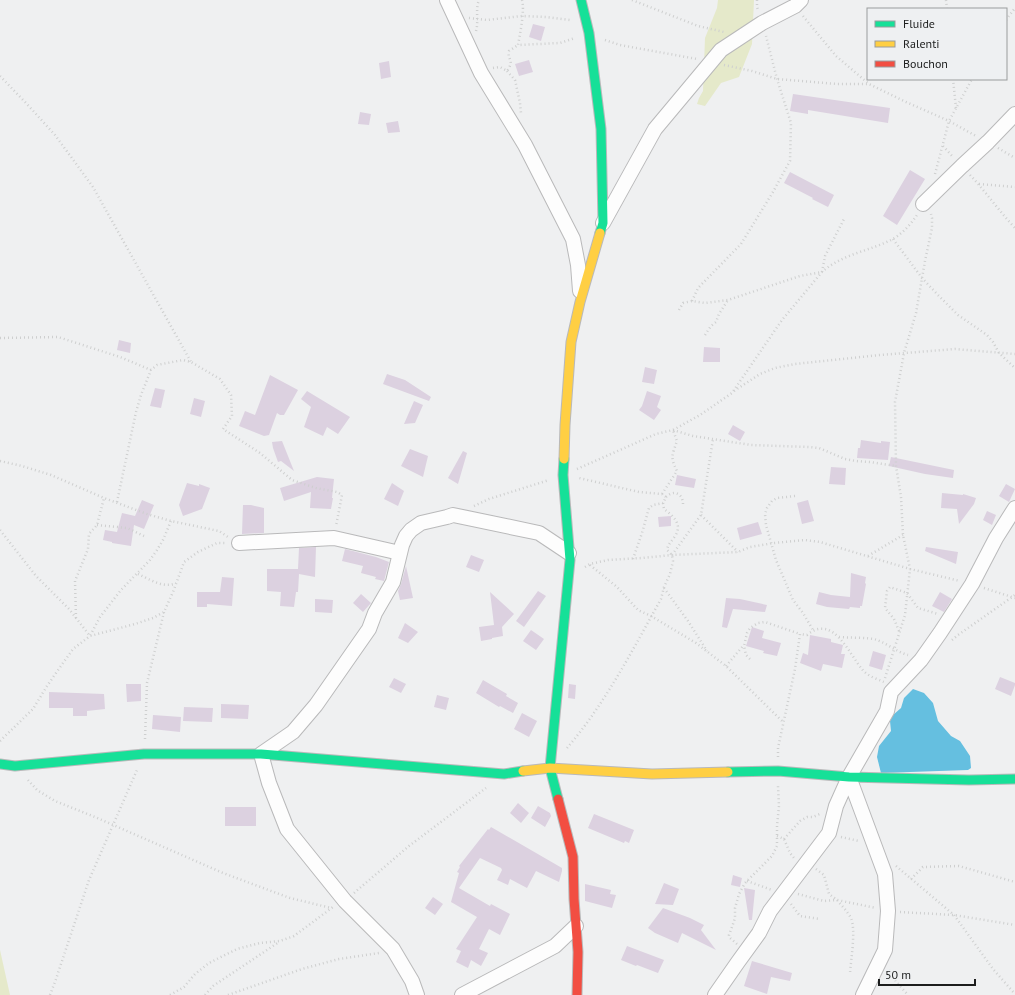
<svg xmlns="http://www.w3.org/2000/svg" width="1015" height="995" font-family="'PT Sans',sans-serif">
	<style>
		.green { fill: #e5e9ca }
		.water { fill: #65bfe0 }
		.building { fill: #dcd1e0 }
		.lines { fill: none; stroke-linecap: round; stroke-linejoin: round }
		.street-casing { stroke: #b9b9ba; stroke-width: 16 }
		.fast-casing { stroke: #b9b9ba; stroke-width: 11 }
		.slow-casing { stroke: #b9b9ba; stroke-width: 11 }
		.jam-casing { stroke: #b9b9ba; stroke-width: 11 }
		.path { stroke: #cecfcf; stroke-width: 2.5; stroke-dasharray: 1 3; stroke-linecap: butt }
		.street { stroke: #fdfdfd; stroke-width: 14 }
		.fast { stroke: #16e098; stroke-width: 9 }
		.slow { stroke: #ffcf43; stroke-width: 9 }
		.jam { stroke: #f24e42; stroke-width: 9 }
	</style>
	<rect width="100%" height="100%" fill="#eff0f1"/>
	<!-- green -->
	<path class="green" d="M718,0H754L752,44L739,77L721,83L705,106L697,104L699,98L703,91L705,38L717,8Z
		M0,950L10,995H0Z"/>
	<!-- water -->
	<path class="water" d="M913,689L924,693L933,703L938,721L951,736L960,741L970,756L971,768L968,770L881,773L877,757L879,746L891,731L890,721L893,715L901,708L904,698Z"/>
	<!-- building -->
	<path class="building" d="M533,24L545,27L541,41L529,37Z
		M529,60L533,72L519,76L515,64Z
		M389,61L391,77L381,79L379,63Z
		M793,94L890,108L888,123L808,110V114L790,111Z
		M360,112L371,114L369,125L358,124Z
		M398,121L400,132L388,133L386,123Z
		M910,170L925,179L897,225L883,216Z
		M790,172L834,195L828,207L812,199L813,198L784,183Z
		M119,340L131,343L130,353L117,350Z
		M704,347L720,348V362H703Z
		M645,367L657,370L654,384L642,382Z
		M387,374L405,380L431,397L429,401L383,384Z
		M270,375L298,390L284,415H280L277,413L269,435L264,436L239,426L245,411L255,415Z
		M155,388L165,390L161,408L150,406Z
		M307,391L350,417L338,434L327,427L323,436L304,427L311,407L301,399Z
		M647,391L661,396L657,407L661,410L654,420L639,410L642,406Z
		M194,398L205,401L201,417L190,414Z
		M414,401L423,405L415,423L404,424Z
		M733,425L745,432L740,441L728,434Z
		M861,440L881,443V441L890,442L888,460L857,458L858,448H860Z
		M282,441L294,471L281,461L278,462L273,448L272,442Z
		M410,449L428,456L423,477L401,466Z
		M463,451L467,453L458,484L448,478Z
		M891,457L954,470L953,478L925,474L889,466Z
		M831,467L846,468L845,485L829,484Z
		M677,475L696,479L694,488L675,485Z
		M317,477L334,479L332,498H333L331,509L310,508L311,492L284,501L280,488Z
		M187,483L199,486V484L210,488L202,509L183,516L179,505Z
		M392,483L404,491L398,506L384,499Z
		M1006,484L1015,489L1009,502L999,496Z
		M942,493L963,495V494L976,498L974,504L959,524L957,509L941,508Z
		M142,500L154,505L144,529L134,525L131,546L112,543V542L103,540L105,530L117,532L122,513L135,516Z
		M808,500L814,521L802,524L797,503Z
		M243,505H251L264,508V533L242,534Z
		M987,511L996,515L992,525L983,520Z
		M671,516V526L659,527L658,517Z
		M758,522L762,534L740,540L737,528Z
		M316,547L315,577L299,574L298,592H296L294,607L280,606L281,592L267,591V569H298L299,548Z
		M926,547L958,552L956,564L925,551Z
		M345,549L376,557L389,562L384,581L375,579L376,577L361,573L363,566L342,561Z
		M471,555L484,560L479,572L466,567Z
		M406,566L413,598L400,600L398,591L401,584Z
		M851,573L866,577L865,583L866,584L862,606H860V608L850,607L849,609L827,607L816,604L819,592L831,595L850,597Z
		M222,577L234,578L232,606L207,604V607H197V592H220Z
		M538,591L546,596L524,627L516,621Z
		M490,592L514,614L502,627L503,636L492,638V639L481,641L479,627L494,625Z
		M940,592L952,599L944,612L932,606Z
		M361,594L371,603L363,612L353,603Z
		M726,598L740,599L767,605L765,612L733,609L727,628L722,627Z
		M315,599L333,600L332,613L315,612Z
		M405,623L418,632L408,643L398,638Z
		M752,627L764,631L762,638L781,643L777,656L763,653L764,651L746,646Z
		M531,630L544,639L536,650L523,641Z
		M810,635L831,639V642L843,645L841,654H845L842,668L823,664L821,671L800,663L803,653L808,655Z
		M873,651L886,655L882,670L869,666Z
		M1000,677L1015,683V685L1011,696L995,689Z
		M394,678L406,684L401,693L389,687Z
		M483,680L507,694L506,696L518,703L513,713L500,706L499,707L476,693Z
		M126,684H141V701L127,702Z
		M569,684L576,685L575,699L568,698Z
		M49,692L104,694L105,709L87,711V716H73V708H49Z
		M437,695L449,698L446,710L434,707Z
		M221,704L249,705L248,719L221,718Z
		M184,707L213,708L212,722L183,721Z
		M522,713L537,721L529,737L514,729Z
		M153,715L181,717L180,732L152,729Z
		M518,803L529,813L521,823L510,813Z
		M538,806L550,813L551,816L545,827L531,818Z
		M225,807H256V826H225Z
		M594,814L634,830L629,843L625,841L624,843L588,828Z
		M491,827L562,868V871L559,882L536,871L527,888L510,879L508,885L497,880L502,870L501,868L480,858L459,888L490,906L491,904L510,914L500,935L489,929L479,949L488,953L481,966L471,960L468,968L456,962L461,951L456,949L477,917L451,902L459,873L457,872L460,867L459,866L488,829L489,830Z
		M733,875L742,878L740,887L731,885Z
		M664,883L679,889L673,905L655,904Z
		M585,884L611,890L610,894L616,895L612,908L585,901Z
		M744,888L755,890L752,920H749Z
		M433,897L443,904L435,915L425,908Z
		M663,908L690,918L704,925L701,930L716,950L682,933L678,943L655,933L648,928Z
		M627,946L664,960L658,973L637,965L636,966L621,960Z
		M752,961L792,973L790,981L771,977L767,994L744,986Z"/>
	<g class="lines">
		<!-- street casing -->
		<g class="street-casing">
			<path id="street" d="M447,0L481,73L525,145L573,239L578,265L580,291
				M923,204L962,166L988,142L1015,114
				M603,223L655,129L721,50L762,23L795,6L801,0
				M239,543L334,538L400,553
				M849,777L885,874L888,911L885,950L863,995
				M417,995L412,981L393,949L345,901L287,829L269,783L261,754L293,732L316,705L369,629L375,613L393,582L402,545L406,536L411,530L421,523L447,517L453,515L539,533L569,553
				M462,995L555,946L576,926
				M715,995L738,962L759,933L770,911L829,833L836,806L849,777L887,711L891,692L921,660L940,633L972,584L996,538L1015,508"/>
		</g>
		<!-- fast casing -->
		<g class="fast-casing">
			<path id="fast" d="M581,0L589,33L601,129L603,223L600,233
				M0,764L15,766L144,754H261L504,774L523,771
				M728,772L778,771L849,777L969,780L1015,779
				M558,799L550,768L570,560L563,475L564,459"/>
		</g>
		<!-- slow casing -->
		<g class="slow-casing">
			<path id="slow" d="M564,459L565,425L571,342L580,302L600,233
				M523,771L550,768L652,774L728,772"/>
		</g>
		<!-- jam casing -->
		<g class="jam-casing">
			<path id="jam" d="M558,799L573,857L574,899L578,952L577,995"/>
		</g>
		<!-- path -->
		<path class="path" d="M522,0C525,10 520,34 518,45L560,43L575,38
			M632,0L698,26L724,32
			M757,0V7L758,10
			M946,0L947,9
			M803,16L836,56L869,84L906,102L949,121L976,136
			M469,18L487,20L522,16L546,17L570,20
			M1006,20L1015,8
			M476,31C479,21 475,10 479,0
			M605,40L620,45L697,59
			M724,65L752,71L777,79L837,84H869
			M493,68L500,67L507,71C515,60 507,60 509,51L518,45
			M507,71L515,80L520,103L521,113
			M0,76L26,103L55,135L93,187L191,362
			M953,79L956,108
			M943,146L953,157
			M998,148L1015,158
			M935,174L949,121L972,79
			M970,175C986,192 999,211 1015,228
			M979,184L1015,187
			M893,239L922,278L938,295L958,315L987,335L993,342L999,353L1015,368
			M692,301L698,288L741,244L773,192L790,161L791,123L777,79L766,36
			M679,310L683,303L692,301L705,303L728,300L800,276L822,272L825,256L844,219
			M705,335L711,326L716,322L719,314L728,300
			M0,338L58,337L120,357L151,370
			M734,391L760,374L775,368L795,364L880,355L955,349L1015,354
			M673,430L693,436L751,445L809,447L819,448L845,459L856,461L870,462L896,466
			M0,461L22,466L51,475L104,498L147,514L171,521L219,531L228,537
			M577,469L656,434L673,430L700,415L732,393L782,320L822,272C842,254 870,251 893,239C903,233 911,224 917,215
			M662,494L677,471C670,457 672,456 677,441L673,430
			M795,496L777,498L772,501L767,508L765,514L766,525L776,560L793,600L803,613L813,630
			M666,497C674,489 683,494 683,504
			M117,502L136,412L141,395L151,370L157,365L183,360L191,362L220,379L231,395L232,416L223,429L260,453L292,480L316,488L337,492L342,495L336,526
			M474,506L489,499L549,480
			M701,515L738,552
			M97,525L127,528L144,536
			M0,530L36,576L69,609L90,636L100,617L121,590L150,560L157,550L163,540L171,521
			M672,555L701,515L713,439
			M868,556L903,535
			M633,559L642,533L649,508L653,505L663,503
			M590,565L617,587L638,610L651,616L696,643L726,666L783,722
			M585,567L590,564L608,560L642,558L672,555L738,552L750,547L774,543L805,540L820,542L910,569L960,581
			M138,574C149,579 164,589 176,583
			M664,588L688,621L707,651
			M984,588L1015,598
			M76,618L75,581L88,549L89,534L97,525L104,498
			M899,631L894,619L885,608L887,591L890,587L907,593L918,608L938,614
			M839,637C849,638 869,637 877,640C888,644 897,652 908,655
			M952,640L958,635L1015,595
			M750,659L746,655L744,646L747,633L750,628L758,623L765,622L800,634
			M726,666L743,646
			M885,678L905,615L910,569L903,535L901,497L896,466L895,402L904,353L916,313L925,261L932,228V218L931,214
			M145,739L147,683L164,612
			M0,741L33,709L47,686L63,663L73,649L90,636L135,624L153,618L164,612L173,592L184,562L198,552L217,543H227
			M567,748C605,704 633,649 661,599L664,587L670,574L673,561L672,555L667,550C668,544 672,541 675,536C683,524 673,516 664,509L663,503L666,497L662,494L639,492L579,478
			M778,757V748L795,669L800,634L807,635C833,613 849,654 862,669C867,676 877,679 884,682
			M28,780L37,790L55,801L95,817L223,873L290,898L331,908
			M777,836L784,839L790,853L794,858
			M841,837L859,841
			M784,839L800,821L807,817H813L822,813
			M896,866L954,915L993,969L1015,994
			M816,869L824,875L829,894L837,900L876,908
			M911,879L923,867L959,866L1015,882
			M747,881L772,890
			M354,893L409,846L486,788
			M798,894L824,901L837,900C842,906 847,911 851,918C856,930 851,959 850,973
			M791,904L800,916L820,919
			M900,912L954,915L1015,925
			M737,944L729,937V935L732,927L735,918V908L739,894L745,883L772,856L777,846V826L779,806L778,786
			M889,970L894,979L908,995
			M50,995L56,979L89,880L137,770
			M170,995L184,987L195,974L209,963L237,949L260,943L280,941L294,936L333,907
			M205,995L213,986L279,942
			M228,995L302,969L339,959L379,953"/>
		<!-- street -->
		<use href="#street" class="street"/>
		<!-- fast -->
		<use href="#fast" class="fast"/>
		<!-- slow -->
		<use href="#slow" class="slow"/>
		<!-- jam -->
		<use href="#jam" class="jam"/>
	</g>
	<!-- legend -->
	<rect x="867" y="8" width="140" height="72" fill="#eef0f2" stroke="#9a9c9d"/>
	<rect x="875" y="21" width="20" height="6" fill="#16e098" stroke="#9a9c9d"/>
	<text x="903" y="28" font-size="12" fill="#1c1d1d">Fluide</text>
	<rect x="875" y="41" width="20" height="6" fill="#ffcf43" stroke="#9a9c9d"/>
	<text x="903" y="48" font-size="12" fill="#1c1d1d">Ralenti</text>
	<rect x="875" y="61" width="20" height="6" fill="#f24e42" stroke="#9a9c9d"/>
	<text x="903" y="68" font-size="12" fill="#1c1d1d">Bouchon</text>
	<!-- scale -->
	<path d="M879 979v6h96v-6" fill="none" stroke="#1c1d1d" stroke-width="2"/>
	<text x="885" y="979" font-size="12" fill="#1c1d1d" stroke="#eef0f2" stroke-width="3" paint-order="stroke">50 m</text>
</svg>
